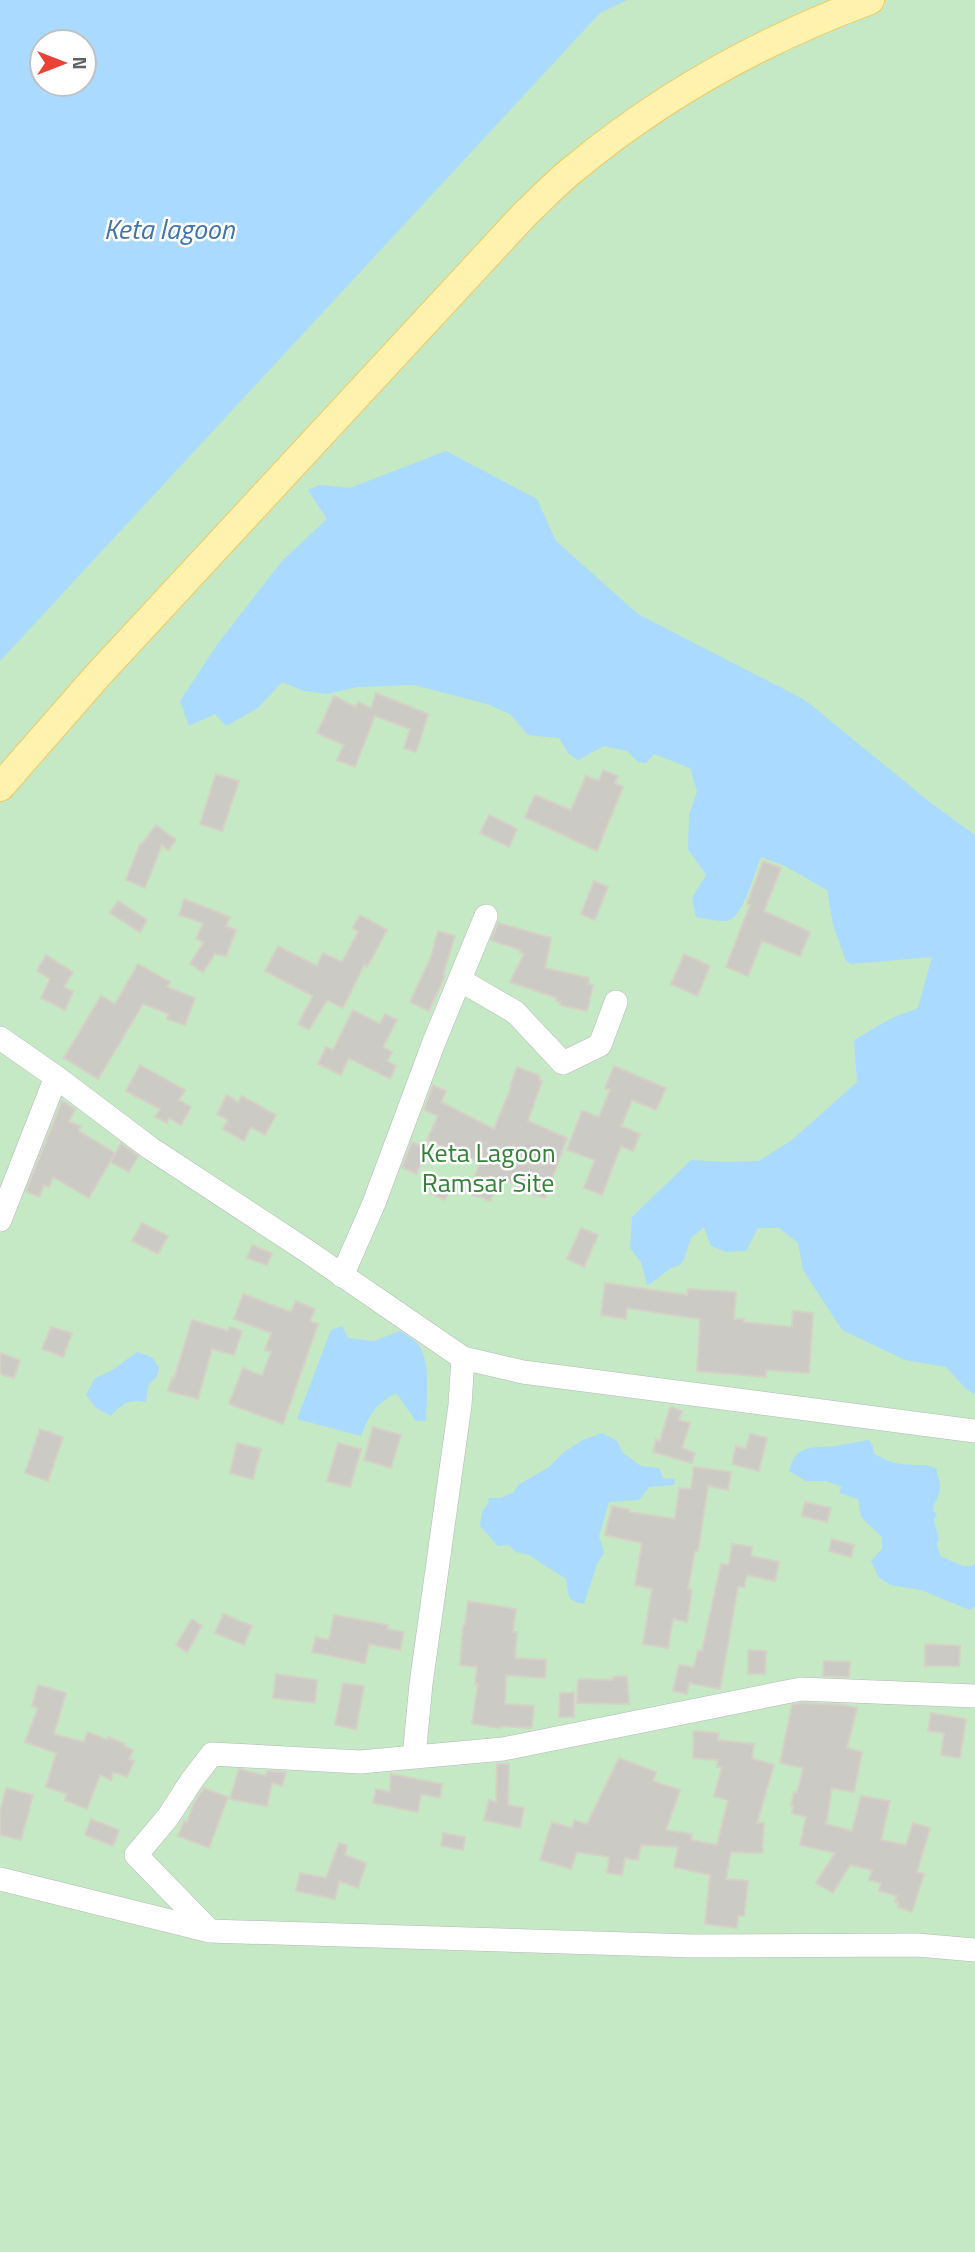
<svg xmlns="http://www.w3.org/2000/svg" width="975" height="2252" font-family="'Titillium Web',sans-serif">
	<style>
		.green { fill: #c5e8c5; fill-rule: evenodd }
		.water { fill: #aadaff; fill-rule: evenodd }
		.building { fill: #cccac5; stroke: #d6d1c6; stroke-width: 2 }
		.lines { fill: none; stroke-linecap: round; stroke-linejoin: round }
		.minor-casing { stroke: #b5b8bc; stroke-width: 24 }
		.major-casing { stroke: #f2c960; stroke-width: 30 }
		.minor { stroke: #fff; stroke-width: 23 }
		.major { stroke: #fff2af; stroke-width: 28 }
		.labels { text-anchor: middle; stroke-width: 5; stroke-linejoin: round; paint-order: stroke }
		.park-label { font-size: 26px; fill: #348238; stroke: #fff }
		.water-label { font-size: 28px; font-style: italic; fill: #4174aa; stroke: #fff }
	</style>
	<rect width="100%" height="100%" fill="#f1efe8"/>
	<!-- green -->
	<path class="green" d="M0,0H975V2252H0ZM42,42H84V84H42Z"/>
	<!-- water -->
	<path class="water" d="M0,0H627L600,13L0,661ZM42,42H84V84H42Z
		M446,451L537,499L556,541L638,614L805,700L931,803L975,835V1394L967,1390L946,1367L905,1360L842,1330L803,1270L798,1243L779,1228H758L746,1251L726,1252L711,1246L704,1227L691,1238L684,1259L680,1265C664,1269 662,1278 647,1285L641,1262L630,1248L632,1217L691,1160L726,1162L759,1161L792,1140L857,1082L854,1040L890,1019L918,1008L932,957L851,964L846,961L833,925L827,890L785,866L761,857C755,871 744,915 729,920C720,923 705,918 696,917L692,898L706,875L688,849L689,815L697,791L690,768L654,754L646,763L638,762L627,751L604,746L578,760L568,753L559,738L528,735L510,714L487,704L414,685L357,687L327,694L304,691L282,682L258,708L226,726L215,714L189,726L180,701L219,642L282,561L327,519L308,490L319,485L350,488Z
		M342,1326L348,1338L374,1341L400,1331C405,1335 414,1339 418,1344C432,1364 426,1398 426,1421H416L396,1393C375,1405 370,1413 361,1436L297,1419L331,1330Z
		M137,1352L152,1357L159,1368L157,1376L148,1386L146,1402C129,1399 123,1403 111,1416L96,1408L86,1395L95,1378L111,1371Z
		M602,1433L617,1441L623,1453L641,1466L659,1468L663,1478L675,1479L674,1485L649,1487L639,1500L609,1502L599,1536L604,1553L597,1564L584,1604C563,1600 571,1594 565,1578L542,1564L530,1555L516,1552L509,1545L498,1546L480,1526L482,1512L489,1502L488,1498H501L514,1492L518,1485L549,1467L564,1452L583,1440Z
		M869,1440L873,1446L874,1454C882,1458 891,1463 901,1464C912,1466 925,1463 936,1468C938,1476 942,1485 939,1493C937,1501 933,1504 933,1511L937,1514L934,1520L939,1540L937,1543L940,1556L963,1566H972L975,1563V1606L970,1610L921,1590L891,1585L879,1578L871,1561L882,1549V1537L861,1517L858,1499L839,1493L842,1487L826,1481H806L789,1471C795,1444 813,1448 835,1446C846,1444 858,1442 869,1440Z"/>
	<!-- building -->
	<path class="building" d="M376,693L428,714L423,731L416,752L404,748L410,729L375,716L355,767L337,760L344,745L317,733L334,696L356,707L358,702L371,708Z
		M603,770L618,776L615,783L623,787L597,851L525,817L535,795L571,810L586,776L599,781Z
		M216,774L239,781L222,831L200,824Z
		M489,815L517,829L509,847L480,833Z
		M156,825L176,840L168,850L162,845L145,888L126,880L140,844H142Z
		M763,861L781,868L764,911L810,932L800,956L762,941L748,976L726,967L750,905L747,904Z
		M594,881L608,887L595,920L581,914Z
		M184,899L230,917L226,926L236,930L226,956L215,954L203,972L190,964L204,942L196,939L203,923L179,915Z
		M118,901L147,920L140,932L110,913Z
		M360,915L387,930L367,967L364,965L343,1008L327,1000L309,1030L298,1024L313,996L265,971L278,946L317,966L323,953L342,962L358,932L353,928Z
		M498,923L551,938L545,968L589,978L588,984L593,985L587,1011L560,1005L561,1002L556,1001L557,998L510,982L524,954L520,953L521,950L491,940Z
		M438,931L455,936L443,975L445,976L429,1011L410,1002L431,957Z
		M684,954L710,966L697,996L671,984Z
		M46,955L73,972L64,987L73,992L65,1010L41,998L50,979L37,971Z
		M138,964L170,982L167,987L195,998L185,1025L167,1019L169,1014L143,1004L98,1079L64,1058L101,996L115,1004Z
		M353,1010L380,1024L385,1014L397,1020L383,1047L392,1052L387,1061L396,1066L390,1079L349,1058L341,1075L318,1064L326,1047L333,1050Z
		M140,1065L185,1090L179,1100L191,1107L181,1125L169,1118L167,1123L155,1117L160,1109L126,1091Z
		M614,1066L666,1088L656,1110L632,1100L621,1126L640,1134L633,1151L621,1146L602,1195L584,1188L595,1160L567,1150L582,1111L599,1117L610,1090L605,1088Z
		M517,1067L540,1076L539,1080L542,1081L528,1121L567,1138L545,1198L525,1191L526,1189L499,1177L490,1201L469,1193L480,1162L427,1140L438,1116L424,1110L433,1085L446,1091L441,1102L494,1129L511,1087L510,1086Z
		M227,1095L238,1102L242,1096L276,1115L265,1135L251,1127L244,1141L223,1129L228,1120L217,1114Z
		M62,1101L75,1109L69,1122L81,1126L79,1131L115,1153L89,1198L53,1177L49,1187L44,1185L39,1197L26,1191Z
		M412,1142L427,1149L416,1174L402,1167Z
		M121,1143L138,1156L129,1172L111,1162Z
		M438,1181L451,1187L445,1200L432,1194Z
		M142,1223L168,1236L158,1254L132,1241Z
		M581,1228L598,1235L584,1267L567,1259Z
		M252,1245L272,1253L267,1265L247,1258Z
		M605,1283L687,1295L688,1289L736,1292L734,1319H744V1322L792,1327L793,1311L813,1313L809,1373L766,1370V1377L697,1371L700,1319L627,1308L626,1319L601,1315Z
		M243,1294L291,1312L296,1301L315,1309L310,1321L318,1324L283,1424L229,1404L243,1368L262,1376L271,1352L265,1350L271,1333L234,1319Z
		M192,1320L228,1331L229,1327L242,1331L234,1355L212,1349L198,1399L168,1391L172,1378L174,1379Z
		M51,1327L72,1333L63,1357L42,1349Z
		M0,1353L20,1360L14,1378L0,1374Z
		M670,1407L682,1411L679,1420L690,1423L682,1448L695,1453L692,1463L653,1452L656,1439L660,1441Z
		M373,1427L401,1435L391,1468L364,1460Z
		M40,1429L63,1437L48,1481L25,1473Z
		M750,1434L767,1438L759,1471L732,1464L736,1446L746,1449Z
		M237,1443L261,1449L253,1479L230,1473Z
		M338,1443L361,1449L350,1487L327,1481Z
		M694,1467L731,1472L728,1490L708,1486L698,1551H695L688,1589L692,1590L687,1622L673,1619L668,1648L643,1644L652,1589L635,1585L642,1543L605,1535L612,1506L630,1510L629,1512L675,1519L679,1488L691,1489Z
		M805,1502L831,1508L827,1522L802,1516Z
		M832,1539L854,1545L851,1557L829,1551Z
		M732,1544L752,1547L751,1556L779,1562L775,1581L747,1575L744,1587H738L720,1689L689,1683L687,1694L673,1691L679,1665L694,1667L698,1650L702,1651L721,1564L729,1565Z
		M468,1601L516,1609L513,1632H517L515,1658L546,1660L545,1678L506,1675L505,1704L534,1706L532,1728L501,1726L500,1728L472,1724L478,1684H475L477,1667L460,1665L463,1625H465Z
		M223,1614L252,1626L244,1645L215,1633Z
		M334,1615L388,1625L387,1629L404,1632L400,1650L369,1644L365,1663L312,1652L316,1637L329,1640Z
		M192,1619L202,1626L187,1652L176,1645Z
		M925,1644L960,1646L959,1666H925Z
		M748,1650L766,1651L765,1674H748Z
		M824,1661L850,1662L849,1677L823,1676Z
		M276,1674L317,1680L315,1703L273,1698Z
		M627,1676L629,1704L577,1703L578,1679L613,1680V1677Z
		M343,1683L364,1686L356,1729L335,1725Z
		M38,1685L66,1693L54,1734L84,1742L88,1732L107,1740L108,1737L125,1744L124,1746L133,1750L129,1759L134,1761L127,1777L113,1772L111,1780L100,1775L87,1809L65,1800L67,1794L46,1787L56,1753L25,1742L38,1708L32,1706Z
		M560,1693H574V1717H559Z
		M802,1703L843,1705L857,1708L847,1748L862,1752L854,1792L832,1788L826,1824L852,1831L861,1796L890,1801L881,1840L906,1845L913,1823L930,1828L917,1872L924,1874L912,1912L898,1907L899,1903L895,1902L897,1896L879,1891L881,1883L869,1880L872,1870L850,1865L833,1893L816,1883L835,1853L800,1845L806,1817L792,1813L793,1806L791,1805L794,1792L797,1793L803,1768L780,1763L792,1705Z
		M931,1713L966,1719L960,1758L941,1755L944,1733L928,1731Z
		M694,1731L719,1733L718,1740L754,1744L752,1758L774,1765L757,1823H764L762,1853L731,1852L726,1879L748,1881L744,1916H738L737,1928L705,1924L710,1875L674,1867L678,1847L641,1845L638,1860L625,1858L622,1875L607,1873L609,1857L577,1852L571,1869L540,1860L552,1822L572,1828L574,1820L587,1824L619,1758L656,1772L653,1781L680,1790L666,1830L692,1834L691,1840L717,1845L728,1800L714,1796L722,1767H717L718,1760L693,1758Z
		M497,1764H509L508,1805L524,1808L520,1828L484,1820L489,1800L496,1802Z
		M239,1769L266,1776L267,1771L286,1772L282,1786L272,1783L267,1806L230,1799Z
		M391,1774L442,1784L440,1798L421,1794L418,1812L373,1803L376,1789L390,1792Z
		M6,1788L33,1795L21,1840L0,1835V1812Z
		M204,1788L228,1797L209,1848L178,1836L184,1821L187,1822L194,1803Z
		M91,1819L119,1830L113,1846L85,1835Z
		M443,1833L465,1837L463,1850L441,1846Z
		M339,1843L347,1845L345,1855L366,1863L358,1888L339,1881L335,1899L296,1891L300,1873L326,1878Z"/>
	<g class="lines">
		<!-- minor casing -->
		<g class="minor-casing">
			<path id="minor" d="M460,980L515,1012L563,1063L600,1045L616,1002
				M0,1038L56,1077L150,1148L307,1251L463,1358L460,1405L421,1684L414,1757
				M0,1220L56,1077
				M342,1276L374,1203L434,1042L486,916
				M463,1358L523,1372L975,1431
				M0,1879L210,1931L693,1946L917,1945L975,1950
				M210,1931L136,1855L168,1817L192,1780L212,1754L360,1762L503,1749L801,1689L975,1696"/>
		</g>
		<!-- major casing -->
		<g class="major-casing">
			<path id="major" d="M0,787L98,675L525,214C540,200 555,184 571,171C660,97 762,40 870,0"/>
		</g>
		<!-- minor -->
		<use href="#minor" class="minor"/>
		<!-- major -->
		<use href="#major" class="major"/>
	</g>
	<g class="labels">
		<!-- park labels -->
		<g class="park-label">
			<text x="488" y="1162">Keta Lagoon<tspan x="488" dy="30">Ramsar Site</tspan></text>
		</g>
		<!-- water labels -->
		<g class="water-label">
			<text x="169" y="239">Keta lagoon</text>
		</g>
	</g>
	<!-- north arrow -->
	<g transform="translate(63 63) rotate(90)"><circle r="33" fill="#ffffff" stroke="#bfc1c3" stroke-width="2"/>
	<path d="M0-5L12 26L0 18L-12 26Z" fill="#ea4335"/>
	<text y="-10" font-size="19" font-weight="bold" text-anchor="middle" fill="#5f6368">N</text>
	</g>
</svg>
